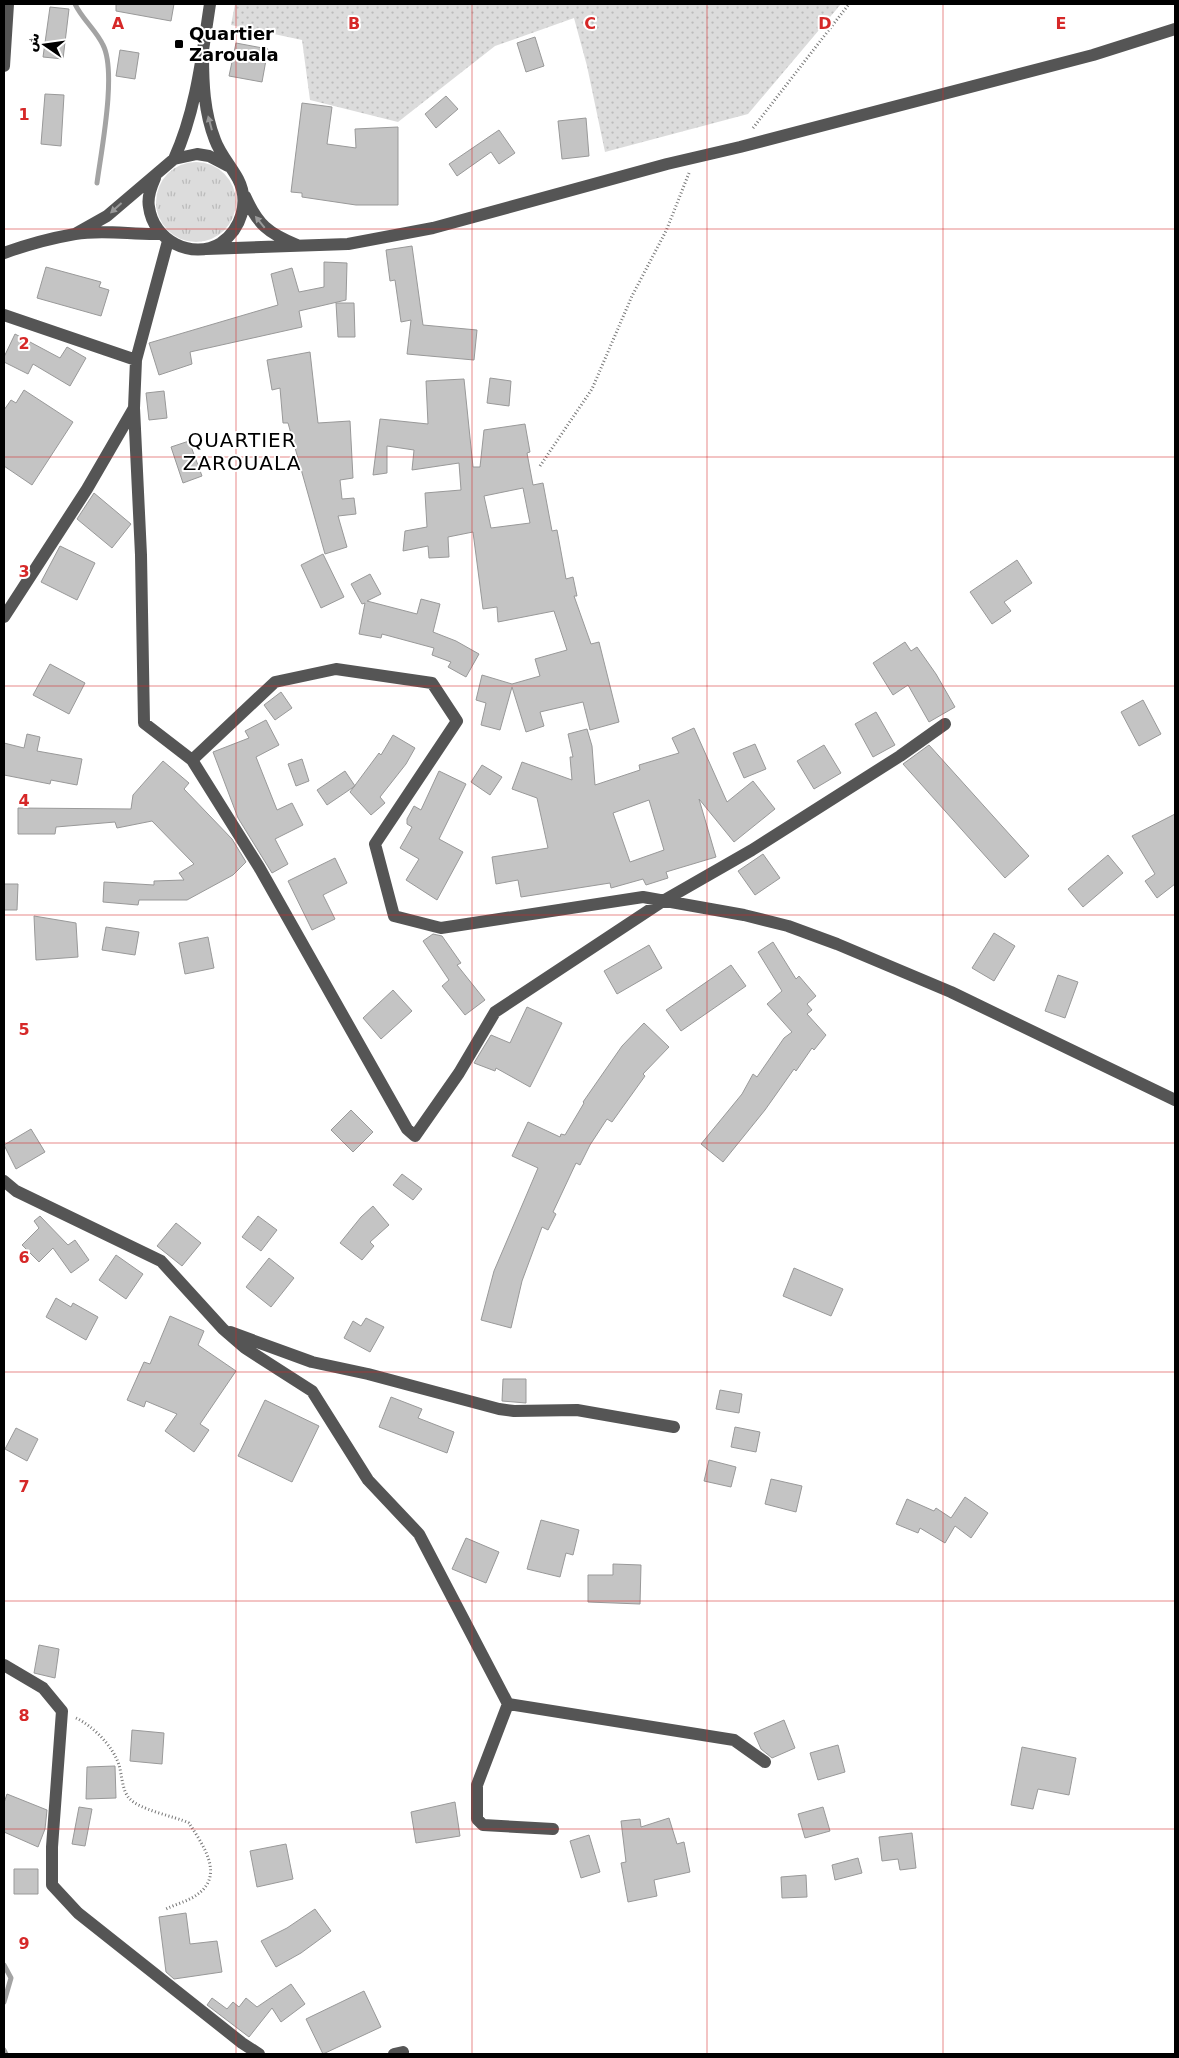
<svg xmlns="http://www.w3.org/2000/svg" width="1179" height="2058" font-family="'DejaVu Sans',Cairo,sans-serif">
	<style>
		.grass { fill: url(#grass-dots) }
		.park { fill: url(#park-tufts) }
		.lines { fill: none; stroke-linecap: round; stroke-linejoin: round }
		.stream { stroke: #a3a3a3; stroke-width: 5 }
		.building { fill: #c4c4c4; stroke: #999; fill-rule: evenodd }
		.path { stroke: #777; stroke-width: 3; stroke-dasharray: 1 2.5; stroke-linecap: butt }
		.minor { stroke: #555; stroke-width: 12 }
		.oneway { fill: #999 }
		.grid { fill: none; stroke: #d62828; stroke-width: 1; stroke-opacity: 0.55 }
		.poi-dot { fill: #000; stroke: #fff; stroke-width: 2 }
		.labels { text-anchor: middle; stroke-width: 4; stroke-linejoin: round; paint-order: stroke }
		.poi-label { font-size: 18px; font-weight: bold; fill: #000; stroke: #fff; text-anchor: start }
		.quarter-label { font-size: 20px; letter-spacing: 1px; fill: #000; stroke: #fff }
		.grid-label { font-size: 16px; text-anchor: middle; font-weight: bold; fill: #d62828; stroke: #fff; stroke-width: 4; stroke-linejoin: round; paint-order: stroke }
	</style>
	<defs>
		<pattern id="grass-dots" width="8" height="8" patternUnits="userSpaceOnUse" patternTransform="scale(1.25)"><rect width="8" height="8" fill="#dcdcdc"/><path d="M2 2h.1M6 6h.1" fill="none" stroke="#bbb" stroke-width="1.8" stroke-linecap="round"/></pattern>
		<pattern id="park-tufts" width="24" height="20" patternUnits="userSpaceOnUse" patternTransform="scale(1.25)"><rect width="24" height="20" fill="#dcdcdc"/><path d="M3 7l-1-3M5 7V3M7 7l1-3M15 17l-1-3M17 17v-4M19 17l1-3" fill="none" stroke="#bbb"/></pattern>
	</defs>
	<rect width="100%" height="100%" fill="#fff"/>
	<!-- grass -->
	<path class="grass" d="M235,4H841L748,114L605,152L587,66L574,18L495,46L398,122L310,100L302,40L231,25Z"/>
	<!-- park -->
	<path class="park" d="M156 202a40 40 0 1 1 80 0a40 40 0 1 1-80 0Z"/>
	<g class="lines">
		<!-- stream -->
		<path class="stream" d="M75,4C82,19 96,30 103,45C117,72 101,152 97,183
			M4,1965L11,1978L4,2002
			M4,2050L6,2054"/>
	</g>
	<!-- building -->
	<path class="building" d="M116,4H174L171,21L116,11Z
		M50,7L69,9L63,59L43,57Z
		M535,37L544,66L526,72L517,43Z
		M236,43L268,49L262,82L229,76Z
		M120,50L139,53L135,79L116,76Z
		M45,94L64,95L61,146L41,144Z
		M446,96L458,109L436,128L425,114Z
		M302,103L332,107L327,144L356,148L355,129L398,127V205H356L302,197V193L291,192Z
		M586,118L589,156L562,159L558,121Z
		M499,130L515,153L499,164L491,152L457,176L449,164Z
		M412,246L423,325L477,330L474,360L407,354L411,320L401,322L395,280L390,281L386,250Z
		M324,262L347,263L346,300L299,311L302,327L190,352L192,364L159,375L149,343L278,305L271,274L292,268L299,292L324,287Z
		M46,267L101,282L99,287L109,290L101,316L37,298Z
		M336,303H354L355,337H338Z
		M15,334L60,358L67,347L86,358L70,386L33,364L28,374L4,362V357Z
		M310,352L318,423L350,421L353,478L340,480L342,499L354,498L356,514L338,516L347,547L325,554L288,423H283L280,388L272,390L267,360Z
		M490,378L511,381L509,406L487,403Z
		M464,379L473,467H480L484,430L525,424L530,452L527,453L533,485L543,483L552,531L557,530L566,579L573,577L577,596H574L591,644L599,642L619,722L590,730L583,702L540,712L544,726L526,732L512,687L500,730L481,725L486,703L476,700L482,675L512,684L540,676L535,659L567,650L554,611L498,622L497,607L483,609L473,532L448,537L449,557L429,558L428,546L403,551L405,531L427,527L425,493L461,490L459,463L412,470L414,450L387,446V473L373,475L380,419L428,424L426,381ZM523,488L530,523L491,528L484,496Z
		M24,390L73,422L32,485L4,466V410L11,400L16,403Z
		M164,391L167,418L149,420L146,393Z
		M189,441L202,476L183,483L171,447Z
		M94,493L131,524L112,548L77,519Z
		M60,546L95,563L77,600L41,582Z
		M323,554L344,597L321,608L301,565Z
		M1017,560L1032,583L1004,602L1011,611L992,624L970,592Z
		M370,574L381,594L367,601L417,614L421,599L440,604L433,632L456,641L479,654L466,677L448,667L451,662L432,655L434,648L382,634L381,638L359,634L365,603L362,604L351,584Z
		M905,642L911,651L917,647L936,674L955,707L929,722L908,685L893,695L873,663Z
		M50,664L85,683L69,714L33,695Z
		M281,692L292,708L275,720L264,705Z
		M1143,700L1161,734L1139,746L1121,712Z
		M876,712L895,745L873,757L855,724Z
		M266,720L279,745L256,757L277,810L292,803L303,825L275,839L288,864L272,873L238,818L213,752L249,738L245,731Z
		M694,728L727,802L753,781L775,809L734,842L699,799L716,857L666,872L668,878L646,885L643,879L611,888L610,883L521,897L518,880L496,884L492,857L548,848L537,798L512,789L522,762L572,780L570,757H573L568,734L587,729L592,746L595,785L640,770L639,765L679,753L672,738ZM649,800L664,850L630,862L613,813Z
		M27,734L40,737L37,751L82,759L77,785L51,780L50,784L4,775V743L24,748Z
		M393,735L415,748L406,764L380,797L385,803L371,815L350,792L379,753L381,755Z
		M755,744L766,769L744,778L733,753Z
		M824,745L841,773L814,789L797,761Z
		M929,745L1029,856L1005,878L903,764Z
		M302,759L309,781L296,786L288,764Z
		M163,761L189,783L184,789L232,839L246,862L233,875L187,900H139L138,905L103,902L104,882L154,885V881L184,880L179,873L194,864L152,821L117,828L115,822L56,827L55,834H18V808L131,809L133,795Z
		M482,765L502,777L490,795L471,782Z
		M345,771L355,786L327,805L317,790Z
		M439,771L466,784L439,839L463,852L437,900L406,880L419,859L400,848L412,827L407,824V819L414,806L421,810Z
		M1175,814V884L1157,898L1145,881L1155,874L1132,836Z
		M763,854L780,878L755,895L738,871Z
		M1108,855L1123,873L1083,907L1068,889Z
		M335,858L347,883L323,895L335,919L312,930L288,881Z
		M4,884H18L17,910H4Z
		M34,916L76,923L78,957L36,960Z
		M106,927L139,932L135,955L102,950Z
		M994,933L1015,946L994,981L972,968Z
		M433,934L442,936L461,963L457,965L485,1000L465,1015L442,986L449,980L423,941Z
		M208,937L214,968L185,974L179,943Z
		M773,942L796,979L799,976L816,996L807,1004L812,1010L807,1014L826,1035L814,1050L812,1048L796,1071L794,1069L765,1110L723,1162L701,1144L742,1094L753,1074L757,1077L784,1038L792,1032L767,1004L782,991L758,952Z
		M649,945L662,968L617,994L604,971Z
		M731,965L746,986L681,1031L666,1010Z
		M1058,975L1078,982L1065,1018L1045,1011Z
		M393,990L412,1011L381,1039L363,1018Z
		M527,1007L562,1023L530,1087L496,1068L495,1071L474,1063L491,1035L510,1043Z
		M644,1023L669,1047L643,1074L645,1076L612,1122L607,1119L590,1145L580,1165L576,1163L553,1212L556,1214L548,1230L542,1227L522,1281L511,1328L481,1320L494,1271L538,1168L512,1156L528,1122L560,1137L561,1134L565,1135L584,1103L583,1102L622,1046Z
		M351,1110L373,1132L353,1152L331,1130Z
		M31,1129L45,1152L16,1169L4,1145Z
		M402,1174L422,1189L413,1200L393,1185Z
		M373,1206L389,1225L370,1242L374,1246L362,1260L340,1243L361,1217Z
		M40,1216L68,1245L75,1240L89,1260L71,1273L53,1248L39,1262L22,1245L39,1228L34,1221Z
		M258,1216L277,1230L261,1251L242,1237Z
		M176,1223L201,1243L182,1266L157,1246Z
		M116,1255L143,1274L126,1299L99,1280Z
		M269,1258L294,1278L271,1307L246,1287Z
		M794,1268L843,1289L831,1316L783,1296Z
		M56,1298L71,1307L73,1303L98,1317L86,1340L46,1317Z
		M170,1316L204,1331L198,1345L236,1371L200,1424L209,1430L194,1452L165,1431L177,1414L146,1401L144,1407L127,1400L144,1362L150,1364Z
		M366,1318L384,1327L370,1352L344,1338L353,1321L361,1326Z
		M503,1379H526V1403L502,1401Z
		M720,1390L742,1394L739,1413L716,1409Z
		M391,1397L422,1409L418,1418L454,1432L447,1453L379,1427Z
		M265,1400L319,1426L292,1482L238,1456Z
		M735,1427L760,1432L756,1452L731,1447Z
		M16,1428L38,1439L27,1461L5,1449Z
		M709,1460L736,1467L731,1487L704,1481Z
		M771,1479L802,1486L796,1512L765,1504Z
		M965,1497L988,1513L971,1538L955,1526L945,1543L920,1528L918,1533L896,1524L907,1499L934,1511L936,1508L951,1518Z
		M541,1520L579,1530L573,1555L566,1553L560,1577L527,1569Z
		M466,1538L499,1552L486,1583L452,1569Z
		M613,1564L641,1565L640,1604L588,1602V1575H613Z
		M39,1645L59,1649L55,1678L34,1673Z
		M784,1720L795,1748L772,1758L761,1749L754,1733Z
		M132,1730L164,1733L162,1764L130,1761Z
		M838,1745L845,1772L818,1780L810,1753Z
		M1022,1747L1076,1758L1069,1795L1038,1789L1033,1809L1011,1805Z
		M115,1766L116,1798L86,1799L87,1767Z
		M7,1794L47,1810L45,1829L38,1847L4,1832V1803Z
		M455,1802L460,1836L416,1843L411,1812Z
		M79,1807L92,1809L85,1846L72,1844Z
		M823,1807L830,1831L805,1838L798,1814Z
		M669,1818L677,1844L684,1842L690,1872L654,1880L657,1896L628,1902L621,1863L626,1862L621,1821L640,1819L641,1827Z
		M912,1833L916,1868L900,1870L898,1859L882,1861L879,1837Z
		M589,1835L600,1872L581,1878L570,1841Z
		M286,1844L293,1879L257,1887L250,1851Z
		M858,1858L862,1873L835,1880L832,1865Z
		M14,1869H38V1894H14Z
		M806,1875L807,1897L782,1898L781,1877Z
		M315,1909L331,1931L301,1953L276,1967L261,1941L287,1928Z
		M186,1913L190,1944L217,1941L222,1972L174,1979L166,1972L159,1917Z
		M291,1984L305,2004L281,2022L272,2008L249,2037L207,2005L212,1998L227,2009L233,2002L239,2007L246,1998L257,2007Z
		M364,1991L381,2027L323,2054L306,2019Z"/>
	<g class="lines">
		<!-- path -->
		<path class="path" d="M753,128L849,4
			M540,466L592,389L632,296L666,231L689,173
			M76,1718C93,1726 113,1746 119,1765C122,1775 122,1790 129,1798C139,1810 174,1816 189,1823C202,1844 225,1874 198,1894C189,1901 176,1904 166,1909"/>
		<!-- minor -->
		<path class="minor" d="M4,66L8,4
			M174,159C196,111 202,56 210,4
			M155,178C151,187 147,197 149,207C153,240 192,261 221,243C241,229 250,202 238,179C231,166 220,154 215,140C204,112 203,83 203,54
			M245,196C258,225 268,233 297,245
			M75,234L107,216L174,159L197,154L209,156L228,166
			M168,241L136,360L134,408L141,555L144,723L192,760L275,682L336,669L432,683L457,721L375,844L394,916L441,928L643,897L744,915L788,926L837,944L951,992L1175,1100
			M206,249L348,244L433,228L667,164L740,147L1093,55L1175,29
			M4,253C26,245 52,238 75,234C104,229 132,235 161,234
			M4,315L136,360
			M4,617L87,489L134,408
			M192,760L259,867L407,1129L415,1136L459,1073L495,1012L663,901L752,850L900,756L945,724
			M4,1181L16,1191L161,1261L223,1329L245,1348L312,1391L368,1480L419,1534L508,1704
			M230,1332L312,1362L368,1374L499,1409L514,1411L577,1410L674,1427
			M4,1665L43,1688L62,1711L52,1847V1885L78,1913L242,2043L259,2054
			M553,1829L483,1825L477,1819V1785L508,1704L734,1740L765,1762
			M394,2054L403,2052L400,2054"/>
	</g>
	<!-- one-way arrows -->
	<defs><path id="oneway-solid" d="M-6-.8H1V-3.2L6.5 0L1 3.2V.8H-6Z" transform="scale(1.25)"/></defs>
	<g class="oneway">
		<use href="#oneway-solid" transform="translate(210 123) rotate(-105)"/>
		<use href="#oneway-solid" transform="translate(116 208) rotate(138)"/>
		<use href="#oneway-solid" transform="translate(260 222) rotate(-129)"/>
	</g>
	<!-- grid -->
	<path class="grid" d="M236,4V2054M472,4V2054M707,4V2054M943,4V2054M4,229H1175M4,457H1175M4,686H1175M4,915H1175M4,1143H1175M4,1372H1175M4,1601H1175M4,1829H1175"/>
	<!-- markers -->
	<rect class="poi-dot" x="174" y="39" width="10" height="10" rx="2.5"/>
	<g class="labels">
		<!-- poi labels -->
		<g class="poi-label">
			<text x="189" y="40">Quartier<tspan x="189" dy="21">Zarouala</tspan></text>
		</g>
		<!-- quarter labels -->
		<g class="quarter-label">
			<text x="242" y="447">QUARTIER<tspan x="242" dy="23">ZAROUALA</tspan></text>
		</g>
	</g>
	<g class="grid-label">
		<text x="118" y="29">A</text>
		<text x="354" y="29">B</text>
		<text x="590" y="29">C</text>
		<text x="825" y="29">D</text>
		<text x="1061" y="29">E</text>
		<text x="24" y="120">1</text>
		<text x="24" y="349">2</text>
		<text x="24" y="577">3</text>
		<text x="24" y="806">4</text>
		<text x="24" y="1035">5</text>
		<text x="24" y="1263">6</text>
		<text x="24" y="1492">7</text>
		<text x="24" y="1721">8</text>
		<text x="24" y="1949">9</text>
	</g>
	<!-- border -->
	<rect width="1179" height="2058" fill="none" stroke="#000000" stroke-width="10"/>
	<!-- north arrow -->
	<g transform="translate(45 45) rotate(283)" stroke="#ffffff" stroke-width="4" paint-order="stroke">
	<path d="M0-4L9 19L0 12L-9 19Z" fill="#000000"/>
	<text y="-8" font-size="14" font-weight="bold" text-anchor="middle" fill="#000000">ش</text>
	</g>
</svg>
